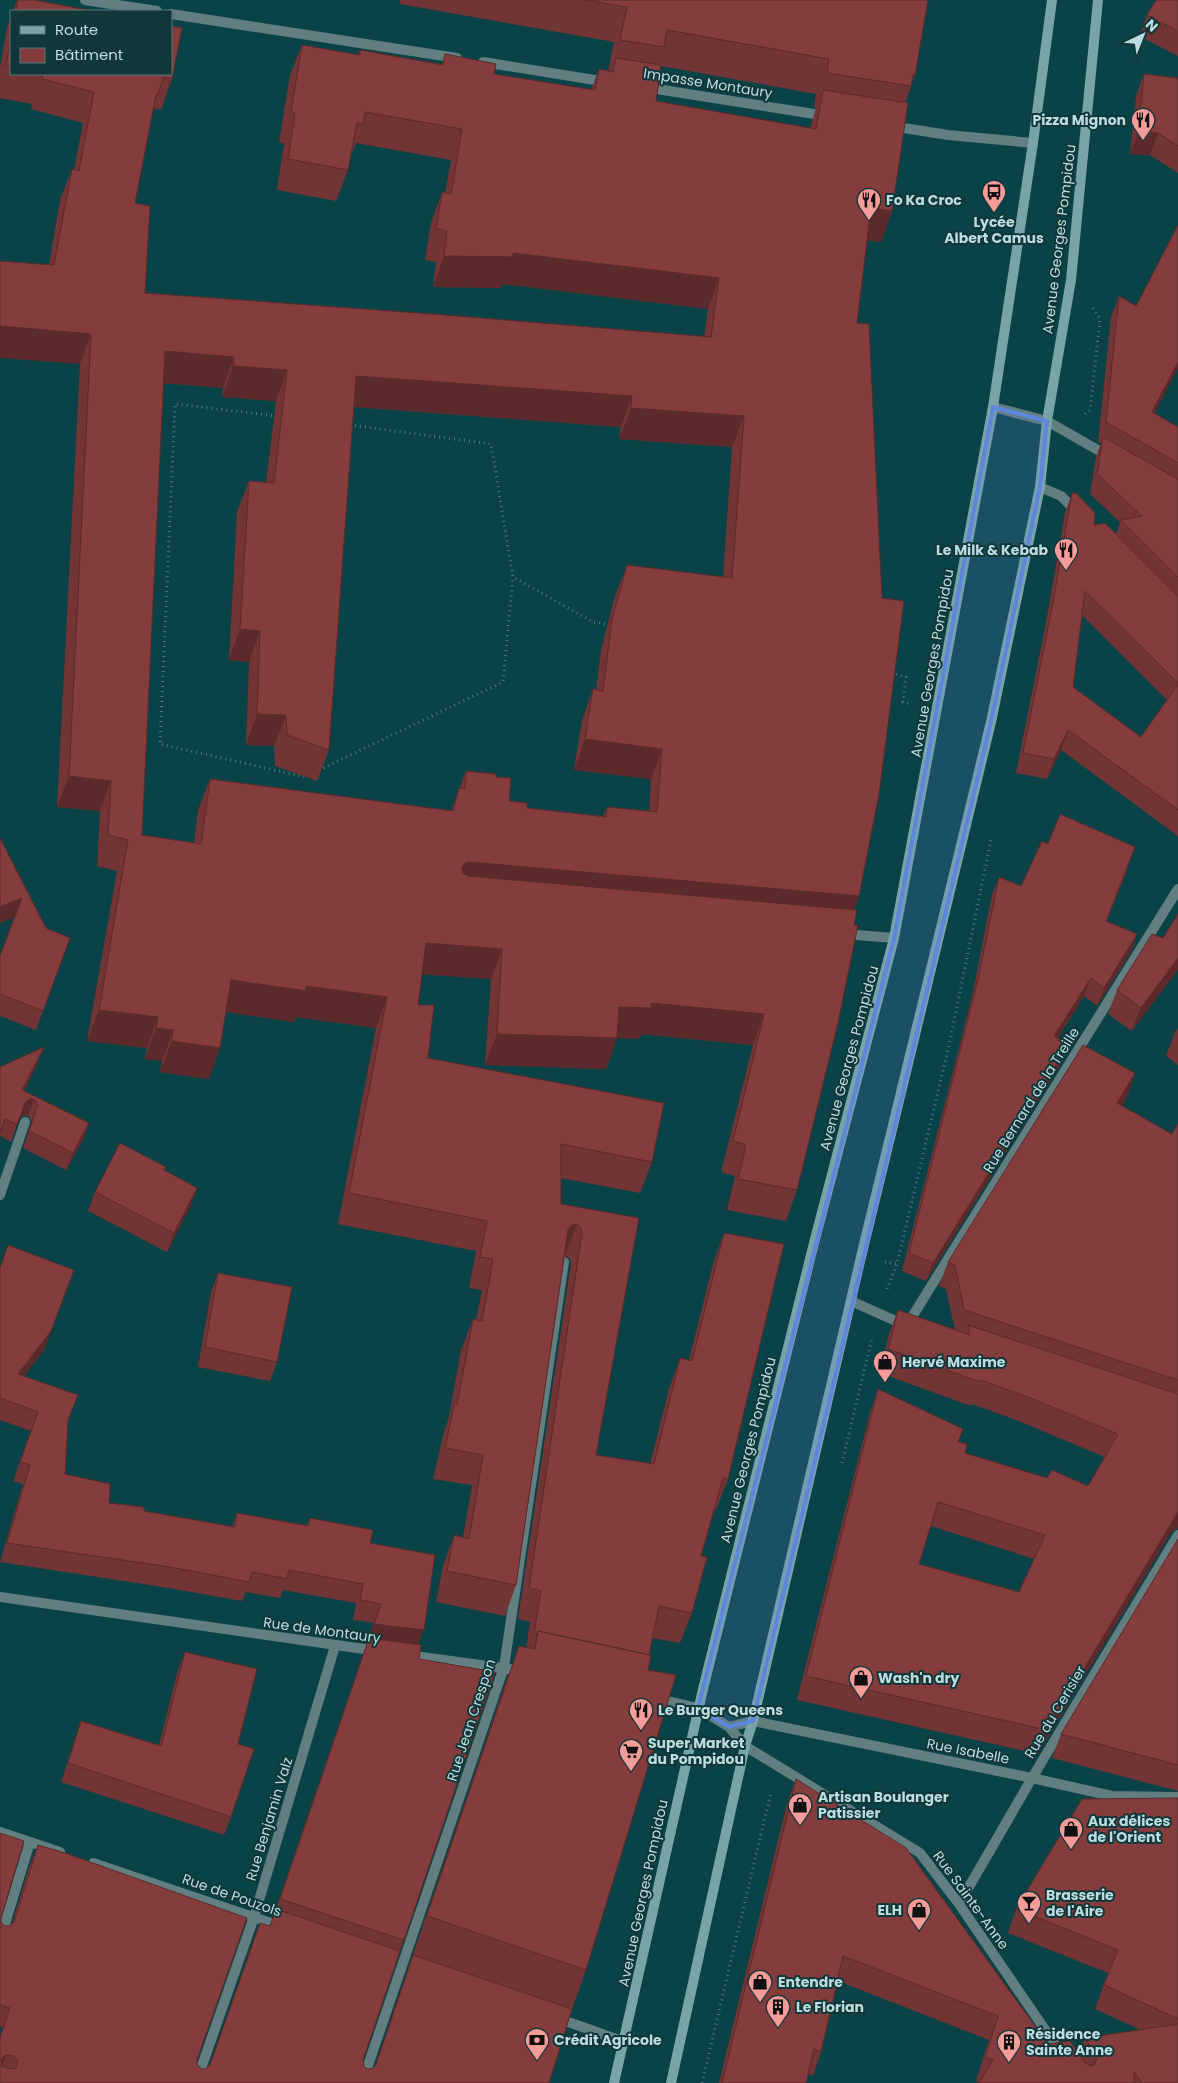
<svg xmlns="http://www.w3.org/2000/svg" width="1178" height="2083" font-family="Poppins,sans-serif">
	<style>
		.lines { fill: none; stroke-linecap: round; stroke-linejoin: round }
		.path { stroke: #4c7c80; stroke-width: 3; stroke-dasharray: 1 4; stroke-linecap: butt }
		.street { stroke: #637e80; stroke-width: 10 }
		.secondary { stroke: #78a4a7; stroke-width: 10 }
		.wall { fill: #723434; fill-rule: evenodd }
		.shaded-wall { fill: #5c2a2a }
		.building { fill: #843c3c; stroke: #5c2a2a; fill-rule: evenodd }
		.marked { fill: #5d87db; fill-opacity: 0.2; stroke: #5d87db; stroke-width: 4; stroke-linejoin: round }
		.labels { text-anchor: middle; stroke-width: 4; stroke-linejoin: round; paint-order: stroke }
		.street-label { font-size: 14px; fill: #bcdde0; stroke: #123739 }
		.poi-label { font-size: 14px; font-weight: bold; fill: #bcdde0; stroke: #123739; text-anchor: start }
	</style>
	<rect width="100%" height="100%" fill="#094347"/>
	<g class="lines">
		<!-- path -->
		<path class="path" d="M1085,414L1090,410L1100,319L1093,308
			M277,416L175,404L160,744L305,777L309,775
			M350,425L491,444L513,577L593,622L612,625
			M891,673L906,677L903,702L911,704
			M319,770L503,682L513,577
			M885,1262L897,1264
			M887,1289L897,1264L950,1041L991,840
			M842,1463L872,1338
			M702,2083L771,1792"/>
		<!-- street -->
		<path class="street" d="M85,0L157,11
			M171,14L457,58
			M483,62L607,82
			M644,87L827,116
			M891,126L948,135L1033,143
			M993,407L1047,421L1110,457
			M1040,487L1061,496L1077,512
			M844,934L894,938
			M0,1195L25,1122
			M851,1301L907,1326
			M907,1325L1178,889
			M0,1597L378,1651
			M407,1655L524,1671
			M655,1698L698,1708L729,1727L745,1746L920,1853L959,1904L1061,2053
			M729,1727L753,1721L1032,1778L1112,1796L1178,1797
			M0,1832L60,1852
			M93,1863L283,1927
			M959,1904L1032,1778L1178,1535
			M0,1940L30,1842
			M557,2018L625,2042
			M196,2083L254,1917L335,1646
			M362,2083L504,1667L564,1262"/>
		<!-- secondary -->
		<path class="secondary" d="M614,2083L703,1689L814,1243L894,938L993,407L1033,143L1052,0
			M671,2083L745,1746L753,1721L861,1257L991,722L1040,487L1047,421L1071,280L1098,0"/>
	</g>
	<!-- wall -->
	<path class="wall" d="M17,0H35L93,11H13Z
		M400,0H928L915,75L905,103L892,211L881,242L867,240L857,323L859,896L854,910L797,1190L786,1221L727,1210L735,1176L721,1172L753,1045L641,1034L640,1039L617,1038L606,1069L485,1065L491,979L422,974L418,1005L428,1058L652,1162L640,1193L561,1178V1204L639,1218L596,1455L650,1464L669,1389L680,1358L689,1360L713,1264L724,1233L728,1479L716,1510L714,1509L701,1556L692,1613L680,1643L652,1638L586,1970L572,2009L549,2083H0L3,2028L0,2027V1833L1,1922L5,1926H9L12,1923L30,1865L38,1845L197,2060V2064L201,2069H205L209,2065L270,1926L374,1623L353,1620L356,1603L283,1590L280,1598L246,1592L242,1601L163,1587L0,1562L23,1484L13,1481L31,1431L0,1420V1268L74,1270L44,1350L24,1376L68,1422L65,1474L109,1503L144,1511L232,1527L237,1513L307,1525L310,1518L370,1543L418,1645L419,1659L495,1672L363,2060L364,2067L368,2069L373,2068L375,2066L502,1693L519,1646L526,1648L530,1622L518,1619L571,1263L570,1259L565,1255L516,1585L505,1616L436,1602L443,1566L454,1535L463,1537L472,1485L433,1479L443,1436L449,1417L461,1350L473,1319L476,1320L482,1290L469,1288L476,1251L338,1224L376,1028L296,1017L294,1022L226,1012L209,1079L160,1072L162,1061L145,1059L147,1048L87,1041L117,871L97,866L100,811L57,807L80,364L49,265L60,200L72,169L74,170L83,123L31,109L32,104L0,98V67L7,28L11,16V74H171L172,79L161,110L154,108L153,111L135,203L145,293L704,337L708,309L503,284L501,288L433,287L436,262L425,260L431,223L442,192L445,193L451,160L356,143L351,155L348,170L336,201L277,190L284,144L279,142L290,75L302,45L358,55L360,50L442,64L445,54L494,74L591,90L599,69L608,71L614,42L400,4ZM661,66L816,94L814,107L816,108L812,121L810,128L656,101ZM163,383L223,388L222,397L276,401L266,483L249,481L237,512L229,660L249,662L246,745L274,746L275,766L317,781L329,750L354,407L621,427L619,439L732,447L723,577L627,565L615,596L601,650L596,690L593,689L582,720L574,770L651,779L649,811L607,807L603,816L527,808L509,801L496,777L466,771L451,811L210,779L198,810L194,843L142,835Z
		M1178,0V56L1139,36L1147,15Z
		M1144,74L1178,78V173L1150,155L1130,154L1136,96Z
		M1119,296L1136,306L1155,413L1178,427V836L1061,750L1047,779L1016,773L1045,628L1065,513L1072,493L1094,525L1116,534L1120,522L1090,494L1096,457L1101,443L1098,442L1111,317ZM1082,615L1167,700L1141,737L1073,687Z
		M0,838L46,928L70,938L36,1030L0,1016V956L14,917L0,923Z
		M1048,844L1129,865L1107,921L1137,934L1131,952L1097,1006L1084,996L1058,1038L1069,1044L1062,1062L926,1281L902,1271L972,997L992,895L999,877L1021,886Z
		M1178,914L1132,1031L1108,1014L1117,990L1163,938Z
		M1178,1029V1065L1166,1056L1175,1032Z
		M44,1047L37,1064L24,1091L89,1123L83,1140L66,1170L23,1148L32,1121L28,1116L23,1115L19,1119L11,1142L0,1136V1067Z
		M1135,1073L1127,1097L1122,1106L1172,1134L1178,1124V1528L1172,1531L1038,1754L797,1700L870,1413L878,1389L958,1442L965,1453L1047,1478L1088,1486L1105,1457L1016,1420L972,1404L971,1406L880,1373L889,1334L898,1310L955,1330L946,1289L939,1286L948,1262ZM931,1526L1034,1559L1019,1592L919,1564Z
		M165,1170L197,1188L190,1207L167,1252L88,1211L95,1192Z
		M218,1273L277,1362L270,1381L198,1367L211,1292Z
		M1178,1539V1791L1052,1758L1061,1734Z
		M185,1652L238,1744L231,1817L224,1835L61,1782L81,1721L159,1745L178,1670Z
		M796,1779L1048,2044L1079,2054L1085,2038L1141,2030L1095,2009L1108,1973L1008,1933L1016,1909L1178,1798V2083H979L976,2081L989,2040L838,1981L821,2052L813,2076L808,2074L806,2083H719L787,1803Z"/>
	<!-- shaded-wall -->
	<path class="shaded-wall" d="M1138,132L1158,133L1150,155L1130,154Z
		M871,208L892,211L881,242L860,239Z
		M513,253L719,278L708,309L503,284L501,288L433,287L444,256Z
		M0,326L91,334L80,364L0,358Z
		M165,351L234,357L223,388L154,382Z
		M1178,362V368L1145,432L1152,412Z
		M233,366L287,370L276,401L222,397Z
		M356,376L632,396L621,427L345,406Z
		M631,408L744,416L732,447L619,439Z
		M240,629L260,631L249,662L229,660Z
		M257,714L286,715L274,746L246,745Z
		M1068,730L1061,750L1047,779L1054,759Z
		M585,739L662,749L651,779L574,770Z
		M69,776L111,781L100,811L57,807Z
		M469,862L859,896L848,927L458,893L462,868L465,863Z
		M22,898L15,917L0,923V907Z
		M1137,934L1131,952L1097,1006L1104,988Z
		M426,943L502,949L491,979L415,974Z
		M1178,958V970L1132,1031L1141,1008Z
		M1091,978L1084,996L1048,1054L1054,1036Z
		M231,980L306,986L387,997L376,1028L296,1017L294,1022L220,1011Z
		M651,1003L764,1014L753,1045L641,1034L640,1039L617,1038L606,1069L485,1065L497,1034L619,1007Z
		M99,1010L158,1017L147,1048L87,1041Z
		M156,1028L173,1030L162,1061L145,1059Z
		M172,1041L220,1048L209,1079L160,1072Z
		M1069,1044L1062,1062L926,1281L933,1263Z
		M44,1047L37,1064L16,1107L22,1090Z
		M1135,1073L1127,1097L1109,1127L1117,1103Z
		M29,1099H34L28,1116L23,1115L18,1120L25,1103Z
		M89,1123L83,1140L66,1170L73,1153Z
		M197,1188L190,1207L167,1252L174,1233Z
		M577,1224L565,1255L561,1256L568,1230L572,1225Z
		M51,1331L44,1350L11,1393L18,1374Z
		M1178,1512V1528L1172,1531L1038,1754L1047,1730Z
		M374,1624L424,1630L416,1649L367,1643Z
		M6,2055L0,2071V2062L3,2057Z"/>
	<!-- building -->
	<path class="building" d="M18,0H35L93,11H16Z
		M585,0H928L915,75L913,74L911,86L827,73L829,59L667,30L664,47L620,40L627,7Z
		M1156,0H1178V31L1147,15Z
		M171,26L182,28L172,79L163,77L158,95H156L135,203L150,206L145,293L433,314L711,337L719,278L513,253V257L444,256L447,231L436,229L442,192L451,194L462,129L365,112L363,125L357,123L348,170L288,159L295,113L291,111L302,45L360,55V50L443,65L445,54L496,64L494,74L595,90L599,69L613,72L616,58L661,65L656,101L816,129L823,90L908,103L892,211L871,208L857,323L869,324L882,598L904,601L879,794L859,896L469,862L465,863L462,868V872L468,876L857,910L854,925H858L838,1023L797,1190L738,1179L746,1145L733,1141L764,1014L651,1003V1008L619,1007L617,1038L497,1034L502,949L426,943L418,1005H434L428,1058L664,1103L652,1162L561,1144V1204L639,1218L596,1455L654,1464L680,1358L692,1361L724,1233L784,1244L728,1479L723,1478L701,1556L707,1557L692,1613L659,1606L649,1655L538,1631L537,1634L534,1633L541,1591L529,1588L582,1232L581,1228L577,1224L572,1225L568,1230L516,1585L447,1571L454,1535L469,1539L483,1455L445,1448L454,1405H457L473,1319L482,1321L493,1259L480,1257L487,1221L349,1193L387,997L306,986V991L231,980L220,1048L172,1041L173,1030L156,1028L158,1017L99,1010L128,840L108,835L111,781L69,776L91,334L0,326V261L54,265L72,169L79,171L94,92L42,79L43,74H171ZM165,351L234,357L233,366L287,370L274,483L249,481L240,629L260,631L257,714L286,715L287,735L329,750L356,376L632,396L631,408L744,416L732,578L627,565L612,619L603,691L593,689L585,739L662,749L657,812L607,807L606,817L527,808V803L509,801L511,778L496,777V774L466,771L465,789L459,788L453,811L210,779L201,844L142,835Z
		M11,36V67L6,66Z
		M1144,74L1178,78V146L1158,133L1138,132Z
		M1178,225V362L1152,412L1178,427V463L1106,422L1119,296L1136,306Z
		M1103,437L1178,479V577L1121,520L1142,516L1097,474Z
		M1072,493H1076L1095,513L1094,525L1105,523L1178,596V683L1085,591L1073,687L1141,737L1178,684V810L1068,730L1054,759L1023,753L1052,608Z
		M1060,814L1135,847L1106,921L1137,934L1104,988L1091,978L1054,1036L1069,1044L933,1263L909,1253L978,979L999,877L1021,886L1042,841L1048,844Z
		M0,838L46,928L70,938L43,1011L0,994V956L22,898L0,907Z
		M1178,914V958L1141,1008L1117,990L1152,934L1163,938Z
		M1083,1045L1135,1073L1117,1103L1172,1134L1178,1124V1380L964,1310L955,1265L948,1262Z
		M44,1047L22,1090L89,1123L73,1153L29,1131L38,1104L34,1099H29L25,1103L17,1125L5,1119L0,1133V1067Z
		M120,1143L166,1167L164,1170L197,1188L174,1233L95,1192Z
		M8,1245L74,1270L51,1331L18,1374L78,1395L68,1420L65,1474L110,1484L109,1503L144,1507V1511L235,1527L237,1513L308,1526L310,1518L373,1530L370,1543L435,1555L424,1630L374,1624L381,1604L360,1600L363,1584L289,1570L287,1579L252,1572L249,1582L170,1567L7,1543L30,1465L20,1462L38,1412L0,1398V1268Z
		M218,1273L292,1287L277,1362L205,1347Z
		M898,1310L970,1335L968,1325L1178,1394V1512L1047,1730L806,1676L878,1389L963,1429L958,1442L967,1444L965,1453L1047,1478L1052,1470L1088,1486L1118,1434L1025,1396L981,1380L980,1382L888,1349ZM938,1502L1045,1535L1019,1592L919,1564Z
		M1178,1539V1765L1061,1734Z
		M538,1631L651,1655L648,1670L676,1675L586,1970L427,1916L519,1646L535,1649Z
		M369,1638L421,1645L419,1659L495,1672L404,1940L280,1899Z
		M185,1652L257,1669L238,1744L254,1749L231,1817L68,1763L81,1721L161,1746Z
		M796,1779L906,1848L1048,2044L1070,2041L1085,2063L1091,2066L1095,2064L1097,2058L1085,2038L1178,2024V2083H1142L1134,2072L1135,2083H979L993,2060L985,2057L998,2016L843,1956L821,2052L814,2049L806,2083H722Z
		M1178,1798V2019L1104,1985L1118,1950L1016,1909L1082,1799Z
		M0,1833L24,1841L1,1918V1922L5,1926H9L14,1922L38,1845L65,1853L247,1918L197,2060V2064L201,2069H205L210,2065L260,1923L270,1926L276,1909L400,1951L363,2060L364,2067L368,2069L373,2068L376,2065L413,1955L572,2009L549,2083H0V2037L10,2008L0,2005ZM6,2055L14,2056L18,2061L16,2068L10,2069L2,2066L1,2061L3,2057Z"/>
	<!-- marked area -->
	<path class="marked" d="M993,407L1047,421L1040,487L991,722L753,1721L729,1727L698,1708L894,938Z"/>
	<!-- icons -->
	<defs>
		<g id="restaurant-pin" transform="scale(1.25)"><path d="M0 17L-7.5 6A9.5 9.5 0 1 1 7.5 6Z" fill="#f59b98" stroke="#123739"/><path d="M-5-6h1v4h1v-4h1v4h1v-4h1v5L-1.5 .5V6h-2V.5L-5-1ZM5-6V6H3V1.5H1.5Q1.5-4 5-6Z" fill="#111"/></g>
		<g id="bus-pin" transform="scale(1.25)"><path d="M0 17L-7.5 6A9.5 9.5 0 1 1 7.5 6Z" fill="#f59b98" stroke="#123739"/><path d="M-5-6H5V4H4V6H2V4H-2V6H-4V4H-5ZM-3.5-4V0h7V-4ZM-3.5 1.2v1.5H-2V1.2ZM2 1.2v1.5H3.5V1.2Z" fill="#111"/></g>
		<g id="shop-pin" transform="scale(1.25)"><path d="M0 17L-7.5 6A9.5 9.5 0 1 1 7.5 6Z" fill="#f59b98" stroke="#123739"/><path d="M-5-2.5h2.3a2.7 3.5 0 0 1 5.4 0H5L5.5 6h-11ZM-1.5-2.5h3a1.5 2.3 0 0 0-3 0Z" fill="#111"/></g>
		<g id="supermarket-pin" transform="scale(1.25)"><path d="M0 17L-7.5 6A9.5 9.5 0 1 1 7.5 6Z" fill="#f59b98" stroke="#123739"/><path d="M-6-5.5h2.5l.6 2H6L4.5 2H-2.5L-4.4-4H-6ZM-1.5 3.2a1.3 1.3 0 1 0 .1 0ZM3 3.2a1.3 1.3 0 1 0 .1 0Z" fill="#111"/></g>
		<g id="bar-pin" transform="scale(1.25)"><path d="M0 17L-7.5 6A9.5 9.5 0 1 1 7.5 6Z" fill="#f59b98" stroke="#123739"/><path d="M-6-5H6L.8 .8V4.5H3.5V6h-7V4.5H-.8V.8Z" fill="#111"/></g>
		<g id="building-pin" transform="scale(1.25)"><path d="M0 17L-7.5 6A9.5 9.5 0 1 1 7.5 6Z" fill="#f59b98" stroke="#123739"/><path d="M-4-6H4V6H1V3H-1V6H-4ZM-2.5-4.3h1.7v1.8h-1.7ZM.8-4.3h1.7v1.8H.8ZM-2.5-1h1.7V.8h-1.7ZM.8-1h1.7V.8H.8Z" fill="#111"/></g>
		<g id="bank-pin" transform="scale(1.25)"><path d="M0 17L-7.5 6A9.5 9.5 0 1 1 7.5 6Z" fill="#f59b98" stroke="#123739"/><path d="M-6-4H6V4H-6ZM0-2.3a2.3 2.3 0 1 0 0 4.6a2.3 2.3 0 1 0 0-4.6Z" fill="#111"/></g>
	</defs>
	<g fill-rule="evenodd">
		<use href="#restaurant-pin" x="1143" y="120"/>
		<use href="#bus-pin" x="994" y="192"/>
		<use href="#restaurant-pin" x="869" y="200"/>
		<use href="#restaurant-pin" x="1066" y="550"/>
		<use href="#shop-pin" x="885" y="1362"/>
		<use href="#shop-pin" x="861" y="1678"/>
		<use href="#restaurant-pin" x="641" y="1710"/>
		<use href="#supermarket-pin" x="631" y="1751"/>
		<use href="#shop-pin" x="800" y="1805"/>
		<use href="#shop-pin" x="1071" y="1829"/>
		<use href="#bar-pin" x="1029" y="1903"/>
		<use href="#shop-pin" x="919" y="1910"/>
		<use href="#shop-pin" x="760" y="1982"/>
		<use href="#building-pin" x="778" y="2007"/>
		<use href="#bank-pin" x="537" y="2040"/>
		<use href="#building-pin" x="1009" y="2042"/>
	</g>
	<g class="labels">
		<!-- street labels -->
		<g class="street-label">
			<text transform="translate(708 83) rotate(9)" y="5">Impasse Montaury</text>
			<text transform="translate(1059 239) rotate(-83)" y="5">Avenue Georges Pompidou</text>
			<text transform="translate(932 663) rotate(-80)" y="5">Avenue Georges Pompidou</text>
			<text transform="translate(849 1058) rotate(-75)" y="5">Avenue Georges Pompidou</text>
			<text transform="translate(1031 1100) rotate(-58)" y="5">Rue Bernard de la Treille</text>
			<text transform="translate(748 1450) rotate(-76)" y="5">Avenue Georges Pompidou</text>
			<text transform="translate(322 1630) rotate(8)" y="5">Rue de Montaury</text>
			<text transform="translate(1055 1712) rotate(-59)" y="5">Rue du Cerisier</text>
			<text transform="translate(471 1720) rotate(-72)" y="5">Rue Jean Crespon</text>
			<text transform="translate(968 1751) rotate(11)" y="5">Rue Isabelle</text>
			<text transform="translate(269 1819) rotate(-73)" y="5">Rue Benjamin Valz</text>
			<text transform="translate(643 1893) rotate(-78)" y="5">Avenue Georges Pompidou</text>
			<text transform="translate(232 1895) rotate(19)" y="5">Rue de Pouzols</text>
			<text transform="translate(971 1900) rotate(54)" y="5">Rue Sainte-Anne</text>
		</g>
		<!-- poi labels -->
		<g class="poi-label">
			<text x="1126" y="125" text-anchor="end">Pizza Mignon</text>
			<text x="886" y="205">Fo Ka Croc</text>
			<text x="994" y="227" text-anchor="middle">Lycée<tspan x="994" dy="16">Albert Camus</tspan></text>
			<text x="1048" y="555" text-anchor="end">Le Milk &amp; Kebab</text>
			<text x="902" y="1367">Hervé Maxime</text>
			<text x="878" y="1683">Wash'n dry</text>
			<text x="658" y="1715">Le Burger Queens</text>
			<text x="648" y="1748">Super Market<tspan x="648" dy="16">du Pompidou</tspan></text>
			<text x="818" y="1802">Artisan Boulanger<tspan x="818" dy="16">Patissier</tspan></text>
			<text x="1088" y="1826">Aux délices<tspan x="1088" dy="16">de l'Orient</tspan></text>
			<text x="1046" y="1900">Brasserie<tspan x="1046" dy="16">de l'Aire</tspan></text>
			<text x="902" y="1915" text-anchor="end">ELH</text>
			<text x="778" y="1987">Entendre</text>
			<text x="796" y="2012">Le Florian</text>
			<text x="1026" y="2039">Résidence<tspan x="1026" dy="16">Sainte Anne</tspan></text>
			<text x="554" y="2045">Crédit Agricole</text>
		</g>
	</g>
	<!-- legend -->
	<rect x="10" y="10" width="162" height="65" fill="#123739" stroke="#56797c"/>
	<rect x="20" y="26" width="25" height="8" fill="#78a4a7" stroke="#56797c"/>
	<text x="55" y="35" font-size="15" fill="#bcdde0">Route</text>
	<rect x="20" y="48" width="25" height="15" fill="#843c3c" stroke="#56797c"/>
	<text x="55" y="60" font-size="15" fill="#bcdde0">Bâtiment</text>
	<!-- north arrow -->
	<g transform="translate(1143 35) rotate(43)" stroke="#123739" stroke-width="4" paint-order="stroke">
	<path d="M0-4L9 19L0 12L-9 19Z" fill="#bcdde0"/>
	<text y="-8" font-size="14" font-weight="bold" text-anchor="middle" fill="#bcdde0">N</text>
	</g>
</svg>
